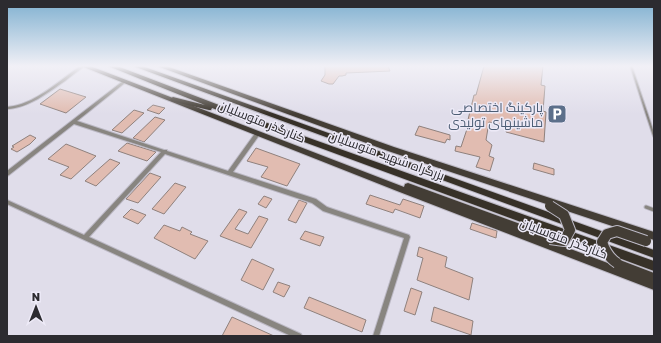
<svg xmlns="http://www.w3.org/2000/svg" width="661" height="343" font-family="'Golos Text',Cairo,sans-serif">
	<style>
		.building { fill: #e1bcb1; stroke: #8f817d }
		.lines { fill: none; stroke-linecap: round; stroke-linejoin: round }
		.service-far1-casing { stroke: #bcb9c5; stroke-width: 4 }
		.service-casing { stroke: #bcb9c5; stroke-width: 5 }
		.minor-casing { stroke: #bcb9c5; stroke-width: 2 }
		.primary-casing { stroke: #bcb9c5; stroke-width: 2 }
		.trunk-casing { stroke: #bcb9c5; stroke-width: 2 }
		.service-far1 { stroke: #888580; stroke-width: 2 }
		.service { stroke: #888580; stroke-width: 3 }
		.minor { fill: #888580; fill-rule: evenodd }
		.primary { fill: #433d35; fill-rule: evenodd }
		.trunk { fill: #373128; fill-rule: evenodd }
		.primary-bridge-casing { stroke: #bcb9c5; stroke-width: 12; stroke-linecap: butt }
		.primary-bridge { stroke: #433d35; stroke-width: 10 }
		.labels { text-anchor: middle; stroke-width: 3; stroke-linejoin: round; paint-order: stroke }
		.service-label { font-size: 13px; fill: #4e5e75; stroke: #edeaf7; text-anchor: end }
		.street-label { font-size: 13px; fill: #2c2b30; stroke: #edeaf7 }
	</style>
	<rect width="100%" height="100%" fill="#e0ddea"/>
	<!-- building -->
	<path class="building" d="M325,66H388L390,71L346,73V75L342,76H339L333,84H329L321,81L325,75Z
		M484,66H543L541,85L545,86L543,111L546,112L544,142L506,132L507,126L489,122L486,140L492,145L489,156L494,158L490,171L476,167L480,157L455,151L456,146L461,147L467,129L466,128L474,95H476Z
		M60,89L86,97L66,113L40,104Z
		M153,105L165,108L159,114L147,110Z
		M134,110L144,113L122,133L112,130Z
		M155,117L165,120L144,142L133,138Z
		M419,126L450,135V140L447,139L445,143L415,135Z
		M30,135L36,138L30,144L17,152L11,149L14,147L12,146Z
		M127,143L156,152L147,161L118,151Z
		M66,144L96,156L71,179L60,175L69,167L48,159Z
		M256,148L300,164L287,186L261,177L268,167L247,161Z
		M110,159L120,163L96,186L85,181Z
		M534,163L554,169V175L533,169Z
		M150,173L161,177L138,203L126,199Z
		M175,183L186,187L164,214L152,209Z
		M370,195L400,205L403,199L424,206L420,218L395,209L393,213L366,204Z
		M264,196L272,199L266,208L258,204Z
		M299,200L307,203L296,223L288,220Z
		M131,209L146,215L138,224L123,217Z
		M239,209L247,212L235,229L248,234L259,216L268,219L251,248L220,236Z
		M472,223L497,231L496,238L470,229Z
		M164,225L180,231L182,227L192,232L190,234L208,241L195,259L154,238Z
		M305,231L324,237L320,246L300,239Z
		M419,247L447,257L445,267L473,278L469,300L417,280L423,258L417,256Z
		M252,259L274,269L263,290L241,280Z
		M278,282L290,286L284,297L273,292Z
		M411,288L422,292L415,315L404,311Z
		M309,297L366,320L362,332L304,308Z
		M434,307L473,321L471,335L431,321Z
		M232,317L274,336H222Z"/>
	<g class="lines">
		<!-- service-far1 casing -->
		<g class="service-far1-casing">
			<path id="service-far1" d="M631,66L654,136"/>
		</g>
		<!-- service casing -->
		<g class="service-casing">
			<path id="service" d="M646,207L654,210"/>
		</g>
		<!-- minor casing -->
		<g class="minor-casing">
			<path id="minor" d="M80,66H85C78,71 71,76 65,81C47,93 29,108 7,109V107C34,105 59,81 80,66Z
				M123,81H125L126,82L77,121L164,150H167V151L228,171L256,132H260V134L233,172L316,199L327,207L409,235L410,237L379,336H373L404,238L323,211L312,203L165,154L89,237L301,334L302,336H291L7,204V200L84,235L161,152L74,124L9,175L7,176V171Z"/>
		</g>
		<!-- primary casing -->
		<g class="primary-casing">
			<path id="primary" d="M81,66H90L404,187L405,184L408,183L553,236L555,239L552,242L613,265L612,263L614,260L617,258L620,260L654,273V290L397,191Z
				M157,66H166L394,147L654,232V240L388,151Z"/>
		</g>
		<!-- trunk casing -->
		<g class="trunk-casing">
			<path id="trunk" d="M108,66H117L253,118L654,261V271L212,108L211,110H209L171,101L170,99L173,97L205,105Z
				M133,66H142L654,250V258Z"/>
		</g>
		<!-- service-far1 -->
		<use href="#service-far1" class="service-far1"/>
		<!-- service -->
		<use href="#service" class="service"/>
		<!-- minor -->
		<use href="#minor" class="minor"/>
		<!-- primary -->
		<use href="#primary" class="primary"/>
		<!-- trunk -->
		<use href="#trunk" class="trunk"/>
		<!-- primary-bridge casing -->
		<g class="primary-bridge-casing">
			<path id="primary-bridge" d="M550,206L564,215L570,230L564,241L550,239
				M617,263C609,258 605,251 602,242L607,234L617,231L646,241"/>
		</g>
		<!-- primary-bridge -->
		<use href="#primary-bridge" class="primary-bridge"/>
	</g>
	<!-- sky -->
	<linearGradient id="sky" x2="0" y2="1"><stop stop-color="#7fb0d0"/><stop offset="0.58" stop-color="#f1f0f6"/><stop offset="1" stop-color="#f1f0f6" stop-opacity="0"/></linearGradient>
	<rect width="661" height="114" fill="url(#sky)"/>
	<!-- icons -->
	<defs>
		<g id="parking-square" transform="scale(1)"><rect x="-9" y="-9" width="18" height="18" rx="4" fill="#5c6f8a" stroke="#edeaf7"/><path d="M-3.5-5.5H1a3.5 3.5 0 0 1 0 7H-1V5.5H-3.5ZM-1-3.4V-.6H.8a1.4 1.4 0 0 0 0-2.8Z" fill="#fff"/></g>
	</defs>
	<g fill-rule="evenodd">
		<use href="#parking-square" x="557" y="114"/>
	</g>
	<g class="labels">
		<!-- service labels -->
		<g class="service-label">
			<text x="543" y="112">پارکینگ اختصاصی<tspan x="543" dy="15">ماشینهای تولیدی</tspan></text>
		</g>
		<!-- street labels -->
		<g class="street-label">
			<text transform="translate(262 121) rotate(22)" y="5">کنارگذر متوسلیان</text>
			<text transform="translate(387 155) rotate(20)" y="5">بزرگراه شهید متوسلیان</text>
			<text transform="translate(564 238) rotate(21)" y="5">کنارگذر متوسلیان</text>
		</g>
	</g>
	<!-- border -->
	<rect width="661" height="343" fill="none" stroke="#2c2b30" stroke-width="16"/>
	<!-- north arrow -->
	<g transform="translate(36 307)" stroke="#edeaf7" stroke-width="3" paint-order="stroke">
	<path d="M0-3L7 15L0 10L-7 15Z" fill="#2c2b30"/>
	<text y="-6" font-size="11" font-weight="bold" text-anchor="middle" fill="#2c2b30">N</text>
	</g>
</svg>
